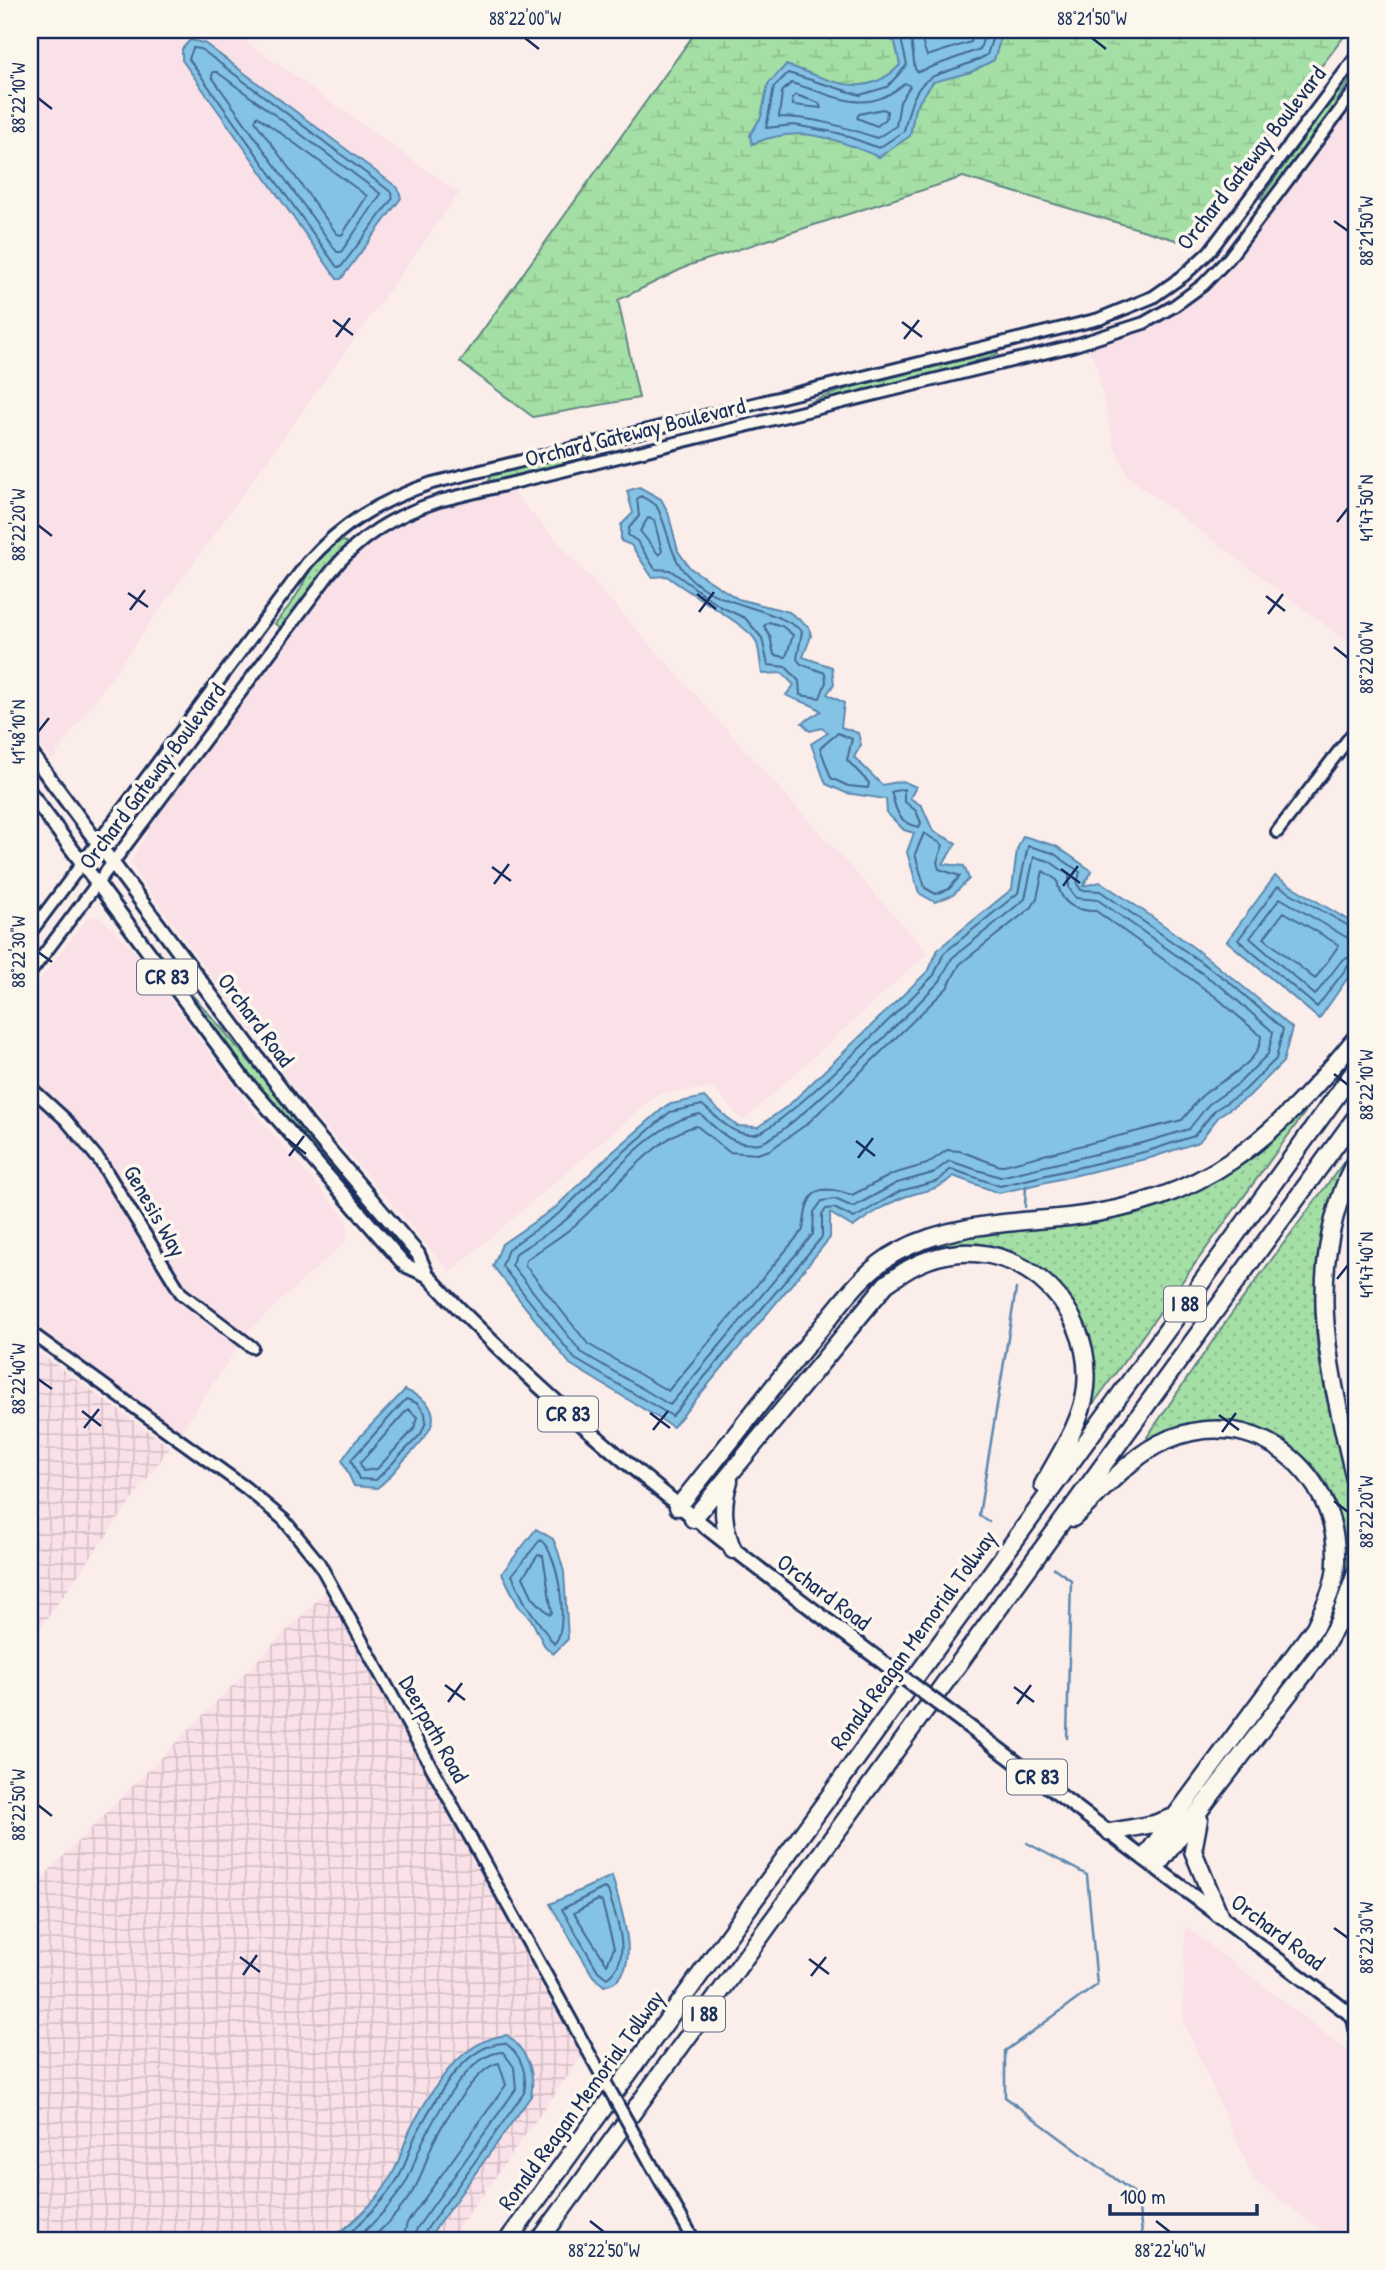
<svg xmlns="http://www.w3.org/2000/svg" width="1386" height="2270" font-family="'Patrick Hand',sans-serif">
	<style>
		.built { fill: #fae1e8 }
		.industrial { fill: url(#industrial-grid) }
		.green { fill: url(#green-dots); stroke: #608782; stroke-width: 2 }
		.wetland { fill: url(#wetland-marsh); stroke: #608782; stroke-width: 2 }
		.water { fill: #85c3e5; stroke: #5b88af; stroke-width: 2 }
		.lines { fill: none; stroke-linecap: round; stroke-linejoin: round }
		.shore { stroke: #456a94; stroke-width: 2 }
		.stream { stroke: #5b88af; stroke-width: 2.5 }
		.minor-casing { stroke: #1b2f5e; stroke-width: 16 }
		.major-casing { stroke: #1b2f5e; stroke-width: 18 }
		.highway-casing { stroke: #1b2f5e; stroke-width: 21 }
		.minor { stroke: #fbf7ec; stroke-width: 10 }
		.major { stroke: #fbf7ec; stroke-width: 12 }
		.highway { stroke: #fbf7ec; stroke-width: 16 }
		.minor-bridge-casing { stroke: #1b2f5e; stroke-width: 16; stroke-linecap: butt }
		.major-bridge-casing { stroke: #1b2f5e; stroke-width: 18; stroke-linecap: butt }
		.minor-bridge { stroke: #fbf7ec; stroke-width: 10 }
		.major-bridge { stroke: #fbf7ec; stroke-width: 12 }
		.ticks { fill: none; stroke: #1b2f5e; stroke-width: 2.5 }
		.labels { text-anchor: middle; stroke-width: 7; stroke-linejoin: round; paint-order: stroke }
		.shield { fill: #fbf7ec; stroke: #5e6b89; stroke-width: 2 }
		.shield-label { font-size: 21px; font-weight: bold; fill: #1b2f5e }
		.street-label { font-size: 23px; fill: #1b2f5e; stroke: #fbf7ec }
		.neatline { fill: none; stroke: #1b2f5e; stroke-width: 2.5 }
		.ticks-label { font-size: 18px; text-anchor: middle; fill: #1b2f5e }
	</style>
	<defs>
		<pattern id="industrial-grid" width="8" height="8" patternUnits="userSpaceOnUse" patternTransform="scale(1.75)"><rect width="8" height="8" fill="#fae1e8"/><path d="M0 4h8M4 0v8" fill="none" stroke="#d6c1c9"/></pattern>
		<pattern id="green-dots" width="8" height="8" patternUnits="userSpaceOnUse" patternTransform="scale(1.75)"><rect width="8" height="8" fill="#a4dfa5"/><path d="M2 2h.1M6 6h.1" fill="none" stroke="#8dc090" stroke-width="1.8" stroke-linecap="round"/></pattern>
		<pattern id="wetland-marsh" width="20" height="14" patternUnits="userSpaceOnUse" patternTransform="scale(1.75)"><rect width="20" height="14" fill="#a4dfa5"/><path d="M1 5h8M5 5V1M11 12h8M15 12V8" fill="none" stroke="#8dc090"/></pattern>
	</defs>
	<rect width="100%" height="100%" fill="#fbedea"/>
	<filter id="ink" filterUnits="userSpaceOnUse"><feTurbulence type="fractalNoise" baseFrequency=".0143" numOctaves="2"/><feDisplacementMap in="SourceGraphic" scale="14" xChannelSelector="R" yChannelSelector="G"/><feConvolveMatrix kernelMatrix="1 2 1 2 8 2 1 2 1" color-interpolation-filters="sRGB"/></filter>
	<g filter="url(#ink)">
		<!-- built -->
		<path class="built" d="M30,30H230L459,193L52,760L30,731Z
			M1356,99V648L1127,476L1114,445L1096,364L1088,349L1159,323L1188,305L1218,279Z
			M511,490L928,953L743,1121L712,1088L658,1094L450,1272L304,1102L138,876L131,861L169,796L343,565L386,529L418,514Z
			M1356,715V761L1347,754L1283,842L1270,831Z
			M89,916L101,917L130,946L256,1115L346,1218L348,1231L344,1243L249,1330L178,1436L30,1328V992Z
			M1185,1926L1356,2057V2240H1334L1254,2180L1183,2021Z"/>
		<!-- industrial -->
		<path class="industrial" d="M30,1346L170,1447L30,1642Z
			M329,1588L582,2056L450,2240H30V1890Z"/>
		<!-- green -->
		<path class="green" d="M1348,77L1350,80L1323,124L1265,201L1261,198Z
			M997,351L998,354L947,371L807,406L806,403L855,386Z
			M610,446L551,468L489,482L490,475Z
			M343,541L348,543L281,628L275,624C282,614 290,606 296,596C309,576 316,548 343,541Z
			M184,986C266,1075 336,1173 418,1262L414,1266L247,1076L182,987Z
			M1306,1111L1091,1407C1091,1393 1096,1375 1094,1359C1087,1309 1047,1259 995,1248C972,1242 949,1246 925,1251L924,1247C986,1221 1059,1231 1124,1216C1171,1205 1219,1183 1258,1153C1274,1140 1289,1122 1306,1111Z
			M1354,1148C1320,1228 1305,1295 1323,1382C1340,1461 1365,1511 1341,1592H1338C1352,1529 1337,1467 1274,1438C1263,1433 1249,1432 1237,1430C1202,1423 1182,1424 1149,1440L1147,1437L1227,1320Z"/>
		<!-- wetland -->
		<path class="wetland" d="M697,30H1349L1186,243L963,177L690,265L618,300L639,398L533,417L460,362Z"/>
		<!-- water -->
		<path class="water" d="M874,30H1003L994,60L971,72L933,82L915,108L910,136L879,157C833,138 800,124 752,144L750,135L761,117L768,84L786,65C829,78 863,103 900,65L895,42Z
			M190,40L204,43L398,188L401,198L341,279H337L182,60V49Z
			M639,487L661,499L668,512L678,551L690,568L738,599L789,612L809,627L811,636L803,657L832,667L834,684L827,694L844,703L841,727L858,733L861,745L854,757L882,785L903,781L916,787L910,798L922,806L933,831L956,843L943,864L964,866L969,879L953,895L935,902L919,893L907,852L914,833L904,830L887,813L886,799L846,793L826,784L811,744L828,733L822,728L810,731L802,723L821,711C812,702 797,702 786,695L794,685L782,673L762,674C760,664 760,650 756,641C748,625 686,592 667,576L652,577L631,545L621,541V525L633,513L627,491Z
			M1023,836L1056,846L1092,871L1083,886L1100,882C1168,925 1231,975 1292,1028L1283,1062L1248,1097L1220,1115L1199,1142L1150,1158L999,1193L953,1176C938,1192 922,1190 902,1198C884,1205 868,1216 853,1227L830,1213V1238L673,1427L570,1364L493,1266L502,1244L556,1207L607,1157L667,1105L704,1097L737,1126L758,1127L789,1105L929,970L938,949L1012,889L1017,850Z
			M1275,876L1356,925V966L1319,1019L1227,941Z
			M405,1390C453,1409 430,1434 404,1460C395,1470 388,1480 377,1488L354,1486L342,1460L355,1442Z
			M536,1529L553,1539L558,1551L564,1572L568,1639L553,1654L544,1645L531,1619L519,1607L502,1573Z
			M612,1876C619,1904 648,1978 604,1986L593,1976L550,1904Z
			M507,2035C526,2050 536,2071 531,2096L427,2240H332C354,2220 380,2200 393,2173C401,2158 404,2142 411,2128C432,2089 460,2040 507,2035Z"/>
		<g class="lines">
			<!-- shore -->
			<path class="shore" d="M888,30L901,39L907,65L887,87L860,95L788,73L774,87L766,128L794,125L838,133L879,148L904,131C918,61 936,83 987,55L995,30
				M905,30L911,39L915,69L918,72L980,49L986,30
				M918,30L927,56L971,42L975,30
				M193,48L201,49L391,192L393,198L341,267H337L189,59Z
				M213,72H217L381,194L341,252H337L212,77Z
				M791,83C836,95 865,118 905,83L910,86L900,102L896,126L877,138C844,127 814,117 779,117L782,92Z
				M796,95L819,103L821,108L793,105L792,98Z
				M883,109L887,111L886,119L877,126L857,118L859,114Z
				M257,116L367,196L342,235L337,234L262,131L255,121Z
				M641,496L656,505C668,526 668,550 683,570C712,608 767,603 802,631L797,659L801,664L825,673L826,682L820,698L800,695L799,681L786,667L768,665L762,638L745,618L721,607L670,570L655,569L637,541L628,535L629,528L639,516L637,499Z
				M648,518L654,520L662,551L659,555L640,531Z
				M769,622L782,626L793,635L786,657L774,655L770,636L764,626Z
				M838,733L852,739L847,760L869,783L868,788L848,786L831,778L820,748Z
				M904,789V801L916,811L921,823L919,827C896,822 897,810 891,792Z
				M924,833L943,845L937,862L939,869L960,876L949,889L936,894L925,888L915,854Z
				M1028,846L1053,853L1080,872L1077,884L1081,890L1100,891L1228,981L1283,1029L1276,1059L1244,1091L1215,1110L1194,1136L1148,1151L1000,1186L951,1169L938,1181L900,1191L854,1218L834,1208L826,1209L822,1215V1237L672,1416L575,1359L502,1266L508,1249L561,1212L612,1162L670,1112L702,1105C721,1119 730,1136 755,1134C778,1133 910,999 934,975L944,953L1018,893Z
				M1034,857L1049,861L1069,875V888L1076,898L1098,900L1223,988L1273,1032L1268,1054L1238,1084L1209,1104L1189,1129L1146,1142L1000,1177L949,1161L933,1173L897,1183L853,1207L835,1199L822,1201L814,1212L813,1234L670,1405L581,1352L512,1265L515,1254C533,1242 553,1231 569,1217C605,1184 651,1122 700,1114C719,1130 731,1148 760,1143C786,1138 914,1008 940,981L952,958L1025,899Z
				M1043,871L1057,880C1060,903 1073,911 1096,911L1216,997L1261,1036C1261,1063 1223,1079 1204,1094C1195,1101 1190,1112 1182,1120L1000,1166L960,1151L947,1150L927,1164L893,1174L852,1195C814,1182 807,1192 803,1230L668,1391L588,1344L525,1265L526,1260C542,1248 560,1238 575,1225C605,1199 659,1132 697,1126L729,1152L757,1154L770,1150L807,1124L947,988L960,964L1032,907L1037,898Z
				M1284,912L1339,945L1315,979L1264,938Z
				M1356,930L1278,886L1238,940L1317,1007L1348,966L1356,963
				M1356,939L1346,937L1280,898L1250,938L1315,995L1342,960L1356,955
				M406,1399L417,1403L425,1413L426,1422L421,1434L376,1480L359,1479L351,1460Z
				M408,1409L417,1417L414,1429L377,1469L363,1471L360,1463Z
				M540,1540C559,1551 570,1630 554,1644L525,1603L512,1575Z
				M538,1555L543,1556L552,1612L550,1615L533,1598L523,1577Z
				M604,1888L608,1890C615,1917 635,1958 607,1978L598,1971L562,1909Z
				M598,1900L602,1902L614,1948L607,1964L574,1913Z
				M343,2240C362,2221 382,2203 397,2180C407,2165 409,2146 418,2131C436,2098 464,2044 505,2043C521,2054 528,2074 524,2093L424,2233L422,2240
				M355,2240C374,2223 391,2206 405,2184C414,2169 417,2150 426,2135C439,2109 471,2052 503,2052L514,2067L516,2089L417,2228L413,2240
				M370,2240C388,2224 404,2207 416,2186C424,2172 427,2155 434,2141C444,2121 477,2066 499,2063L506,2085L407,2223L403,2240"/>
			<!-- stream -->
			<path class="stream" d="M1025,1207L1026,1186
				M989,1522L979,1515L1016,1289
				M1054,1568L1071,1580L1067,1738
				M1027,1843L1087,1875L1097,1985L1005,2051V2097L1137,2195L1143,2240"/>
			<!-- minor casing -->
			<g class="minor-casing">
				<path id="minor" d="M1277,832L1356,729
					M30,933L307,563C342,523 382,500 432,483L1099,319L1153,297L1183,276L1209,252L1356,57
					M30,973L330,573C360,536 393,516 439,501L1072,346L1144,323L1174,306L1203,285L1229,258L1356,89
					M30,1087L65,1119L100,1161L181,1293L252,1347
					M30,1332L246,1488L284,1520L319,1563L593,2060
					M651,2164L694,2240"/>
			</g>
			<!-- major casing -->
			<g class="major-casing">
				<path id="major" d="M30,752L307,1124L418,1254L427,1275
					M30,793L244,1080L405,1265L427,1275C570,1429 737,1553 905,1679
					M964,1723L1354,2017L1356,2029"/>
			</g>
			<!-- highway casing -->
			<g class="highway-casing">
				<path id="highway" d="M1356,1159C1301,1273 1329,1368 1356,1484
					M729,1481C721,1506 723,1527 733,1550
					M678,1507C726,1448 772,1387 820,1329C843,1301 866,1268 899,1251C951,1223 1011,1223 1069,1217C1206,1201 1272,1141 1356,1038
					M1073,1518C1102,1492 1131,1455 1167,1440C1253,1402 1339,1472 1336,1562C1336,1585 1324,1607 1315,1627L1145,1857
					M693,1519L886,1284C899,1275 912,1265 928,1260C1011,1229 1094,1302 1086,1387C1083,1421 1059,1455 1043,1485
					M1199,1819L1193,1851L1219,1914
					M1110,1832L1154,1824L1174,1817
					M1157,1866L1323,1649L1338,1623L1356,1573
					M508,2240L1356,1069
					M540,2240L1356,1117"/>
			</g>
			<!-- minor -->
			<use href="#minor" class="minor"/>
			<!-- major -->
			<use href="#major" class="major"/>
			<!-- highway -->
			<use href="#highway" class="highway"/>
			<!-- minor-bridge casing -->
			<g class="minor-bridge-casing">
				<path id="minor-bridge" d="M593,2060L651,2164"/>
			</g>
			<!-- major-bridge casing -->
			<g class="major-bridge-casing">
				<path id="major-bridge" d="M905,1679L964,1723"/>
			</g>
			<!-- minor-bridge -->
			<use href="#minor-bridge" class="minor-bridge"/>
			<!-- major-bridge -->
			<use href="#major-bridge" class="major-bridge"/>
		</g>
	</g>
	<!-- ticks -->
	<path class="ticks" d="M525,38L539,49M1092,38L1106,49M38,98L52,109M1334,221L1348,231M333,320L353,335M902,322L922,337M336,337L350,318M904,339L919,320M1337,522L1348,508M38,525L52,536M128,593L148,607M697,594L716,609M1266,596L1285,611M130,610L145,590M699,612L714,592M1268,614L1283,594M1334,647L1348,658M38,732L49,718M492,867L511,881M1061,869L1080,883M494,884L509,864M1063,886L1078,866M38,952L52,962M1334,1074L1348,1085M287,1139L306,1154M856,1141L875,1156M289,1156L304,1136M858,1158L873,1138M1337,1279L1348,1265M38,1379L52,1389M82,1411L101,1426M650,1413L670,1428M1219,1415L1239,1430M84,1428L99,1409M653,1430L668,1411M1222,1432L1236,1413M1334,1501L1348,1512M445,1685L465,1700M1014,1687L1034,1702M448,1702L462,1683M1017,1704L1031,1685M38,1805L52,1816M1334,1928L1348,1938M240,1957L260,1972M809,1959L829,1974M243,1975L257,1955M811,1976L826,1957M590,2221L604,2232M1156,2221L1170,2232"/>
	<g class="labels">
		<!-- shield labels -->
		<g class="shield">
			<rect x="137" y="959.5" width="60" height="35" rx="5"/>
			<rect x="1164" y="1286.5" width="42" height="35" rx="5"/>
			<rect x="538" y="1396.5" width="60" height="35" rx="5"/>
			<rect x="1007" y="1759.5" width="60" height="35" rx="5"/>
			<rect x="683" y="1996.5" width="42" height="35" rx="5"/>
		</g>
		<g class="shield-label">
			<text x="167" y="984">CR 83</text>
			<text x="1185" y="1311">I 88</text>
			<text x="568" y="1421">CR 83</text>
			<text x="1037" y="1784">CR 83</text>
			<text x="704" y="2021">I 88</text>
		</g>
		<!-- street labels -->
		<g class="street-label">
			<text transform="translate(1251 158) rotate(-52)" y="8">Orchard Gateway Boulevard</text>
			<text transform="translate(635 432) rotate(-14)" y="8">Orchard Gateway Boulevard</text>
			<text transform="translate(152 776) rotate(-53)" y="8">Orchard Gateway Boulevard</text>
			<text transform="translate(256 1020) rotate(53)" y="8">Orchard Road</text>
			<text transform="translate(155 1211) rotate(60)" y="8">Genesis Way</text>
			<text transform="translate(824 1592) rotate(37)" y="8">Orchard Road</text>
			<text transform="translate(913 1640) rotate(-54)" y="8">Ronald Reagan Memorial Tollway</text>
			<text transform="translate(434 1729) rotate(61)" y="8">Deerpath Road</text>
			<text transform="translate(1278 1932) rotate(37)" y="8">Orchard Road</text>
			<text transform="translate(581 2100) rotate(-54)" y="8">Ronald Reagan Memorial Tollway</text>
		</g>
	</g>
	<!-- margin -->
	<rect width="1386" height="2270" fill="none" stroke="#fbf7ec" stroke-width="77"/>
	<!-- scale -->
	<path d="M1110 2204v10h147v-10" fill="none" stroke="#1b2f5e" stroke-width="3.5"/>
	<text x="1120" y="2204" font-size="21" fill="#1b2f5e" stroke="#fbf7ec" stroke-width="5" paint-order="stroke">100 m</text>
	<rect x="38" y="38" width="1310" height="2194" class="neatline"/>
	<g class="ticks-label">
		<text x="525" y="25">88°22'00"W</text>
		<text x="1092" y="25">88°21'50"W</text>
		<text transform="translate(19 98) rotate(-90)" y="6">88°22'10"W</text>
		<text transform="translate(1367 231) rotate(-90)" y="6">88°21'50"W</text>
		<text transform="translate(1367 508) rotate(-90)" y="6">41°47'50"N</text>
		<text transform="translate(19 525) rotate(-90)" y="6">88°22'20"W</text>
		<text transform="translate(1367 658) rotate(-90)" y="6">88°22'00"W</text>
		<text transform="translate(19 732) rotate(-90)" y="6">41°48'10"N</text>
		<text transform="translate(19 952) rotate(-90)" y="6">88°22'30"W</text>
		<text transform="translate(1367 1085) rotate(-90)" y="6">88°22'10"W</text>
		<text transform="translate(1367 1265) rotate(-90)" y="6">41°47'40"N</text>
		<text transform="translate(19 1379) rotate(-90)" y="6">88°22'40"W</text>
		<text transform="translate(1367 1512) rotate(-90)" y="6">88°22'20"W</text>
		<text transform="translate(19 1805) rotate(-90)" y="6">88°22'50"W</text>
		<text transform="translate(1367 1938) rotate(-90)" y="6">88°22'30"W</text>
		<text x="604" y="2257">88°22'50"W</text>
		<text x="1170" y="2257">88°22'40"W</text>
	</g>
</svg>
